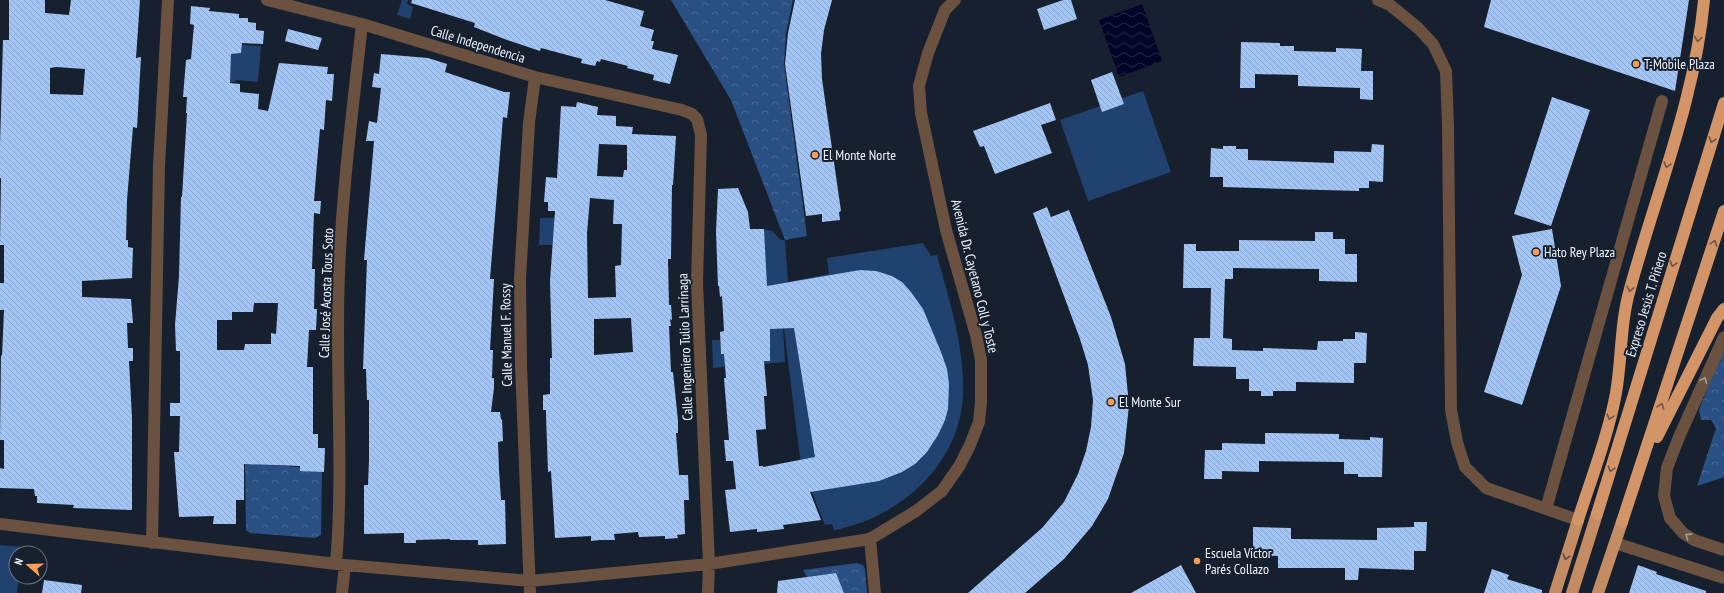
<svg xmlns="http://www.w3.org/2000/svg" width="1724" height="593" font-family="'PT Sans Narrow',sans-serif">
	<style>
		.green { fill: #21426f }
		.forest { fill: url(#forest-crowns) }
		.water { fill: url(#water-waves) }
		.building { fill: url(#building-back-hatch); fill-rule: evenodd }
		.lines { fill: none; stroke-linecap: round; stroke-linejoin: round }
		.minor { stroke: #6a5140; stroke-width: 12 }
		.trunk { stroke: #c48c62; stroke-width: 12 }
		.motorway { stroke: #d39568; stroke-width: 12 }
		.oneway { stroke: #6b5548 }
		.oneway2 { stroke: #a59b96 }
		.oneway3 { stroke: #5c4b43 }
		.poi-dot { fill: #fc9d53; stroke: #16202e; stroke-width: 1.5 }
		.labels { text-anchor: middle; stroke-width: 4; stroke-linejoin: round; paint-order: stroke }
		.street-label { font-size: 14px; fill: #eef5ff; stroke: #16202e }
		.poi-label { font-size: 14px; fill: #eef5ff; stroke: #16202e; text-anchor: start }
	</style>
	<defs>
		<pattern id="forest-crowns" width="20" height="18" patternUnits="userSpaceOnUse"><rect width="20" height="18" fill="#2a4f82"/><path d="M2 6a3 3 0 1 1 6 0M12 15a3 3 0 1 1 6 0" fill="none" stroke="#496995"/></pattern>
		<pattern id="water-waves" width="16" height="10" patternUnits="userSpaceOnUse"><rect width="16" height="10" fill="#000628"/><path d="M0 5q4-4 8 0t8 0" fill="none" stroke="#262b48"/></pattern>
		<pattern id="building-back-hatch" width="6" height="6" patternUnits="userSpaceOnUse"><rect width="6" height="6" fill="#a3c5f5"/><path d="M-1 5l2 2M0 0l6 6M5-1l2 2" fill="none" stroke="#8ca6cb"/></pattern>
	</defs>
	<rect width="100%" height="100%" fill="#16202e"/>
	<!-- green -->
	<path class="green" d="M402,0H408L407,4L413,7L410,19L397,15Z
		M242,45L261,46L258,82L236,80L235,82H230L231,54L241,53Z
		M1143,91L1171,172L1088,201L1060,120Z
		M540,218H555L554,245H539Z
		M764,229L772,231L781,240H785L788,282L829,274L827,258L923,243L931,256L937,255C949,300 965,348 963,395C960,465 899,518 834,530L832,524L825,525L803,470L800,458L781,305L763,297L765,259Z
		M783,328L785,362L713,368L712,340H720L721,354L770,351V346H758L757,330Z
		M0,545L23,547L22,553H16V577H19L17,593H0Z"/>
	<!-- forest -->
	<path class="forest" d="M671,0H793L786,33L784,64L807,236L785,240L731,100Z
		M1724,346V477L1697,486L1716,428L1711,420H1701L1699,410Z
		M245,463L322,469L321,535L315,538L250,533L246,530Z
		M857,563L863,565L865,569L867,593H844L836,573L812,576L808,579L803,570Z"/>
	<!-- water -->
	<path class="water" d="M1142,4L1162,61L1119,77L1099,20Z"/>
	<!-- building -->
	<path class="building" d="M9,0H45V13L69,15L71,0H140L136,58L141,57L137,128L133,127L127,200L126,240H128V247L133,248L132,278L82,281V297L131,299L133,323H127L128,348H133V361H129L132,418V510L73,508L74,505L37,503V496H35L34,489L0,488V468L4,469V440H0L1,355L2,356L4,310H0V283H4V245H0L1,178H0V145L3,40H9ZM56,67L85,69L83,95L50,94V68Z
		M412,0H605L644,11L640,26L654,30L651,41H654L652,49L678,55L670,84L653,80L654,75L627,68L628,66L601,59L600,62L597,61L595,66L581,63L582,59L541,48L540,51L507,40L474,27L475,23L411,3Z
		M795,0H832L824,30L821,54L822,79L841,211L839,212L840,220L822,222V214L806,216L785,64L788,33Z
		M1063,0H1071L1077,19L1044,30L1037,9Z
		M1491,0H1689L1675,91L1484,27Z
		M191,6L210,8L209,11L239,14V18H248V22L256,23V30L264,31L263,44L242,43L241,53L231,54L230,83L240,84V92L259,94L258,109L268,111L279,63L328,67L327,74H334L332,101L326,100L324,130L320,129L317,163L314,201H321L320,214L314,213L312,269H315L314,309H317L316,330H309L307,367H313V434H318V448H325L324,472L300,471V466L244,464V500H236V524H213L214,516L179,517L174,452H179L180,416H170V403H180V351H176L175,325L179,276L181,197H182L187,113H186L187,97H183L186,60L191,59L194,25L190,24ZM254,303H278L276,334L271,333V344H245L244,350H217V320H232V312H253Z
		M288,29L322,38L318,50L285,41Z
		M1241,42L1280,43V46H1294V51L1336,52V48L1362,49L1361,71H1373V100L1360,99V88L1298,86V75L1255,74V88H1240Z
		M381,54L428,58L447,64L445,72L504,92H510L507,118L503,117L490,279H494L490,350H493L492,378H494V388L491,412H500L501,420L502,419L503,441L498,442L499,470L501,500H505L506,544L478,545V540H450V539L416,540V543H404V533L364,534V485H368L369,460V400H367L366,369H363L367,260H364L374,141H366L369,121L377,123L381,88L372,87L374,73L379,74Z
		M1112,72L1124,104L1102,112L1091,80Z
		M1552,97L1590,110L1551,226L1514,214Z
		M577,102L598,107L597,115L616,116V126L633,127L632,134L676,136L673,185H672L671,259H668L669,305H671L672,320L670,319L671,326H669L671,372H673L678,421V433H676L679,475H688L689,500H684L685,534L677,535L678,538L665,539V536L639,537L638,532L614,534L615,540H600L591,541V536L555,538L551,471L548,472L546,415V410H543V395L550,394V358H552L550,281L555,211H548V202H544L546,177L557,178L561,106L576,107ZM599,144L627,145V170H624L623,177L597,176ZM590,198L614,200L613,224H622L621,265L615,266L616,297L588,298L587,233ZM631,318L633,352L594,355V319Z
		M1050,103L1056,120L1041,125L1052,153L995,174L984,146L980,147L973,131Z
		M1372,144L1384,145L1383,182L1369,181V188H1359V191L1223,187V177H1210L1211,148L1223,149V146H1236V149H1248V160L1334,163V151L1371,152Z
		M738,188L748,212L750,229H764L767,286L860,270L876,271L892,276L902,282L911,292L923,309L941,352L947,369L949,384L948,409L945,420L938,435L927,452L915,464L902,472L879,481L810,492L821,520L783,525L784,529L757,532V529L730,532L725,490L736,489L733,461H726L724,440H729L724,378H726L724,354H721L720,332L724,331L722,296L720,297L719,286H718L716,232L718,189ZM794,328L815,457L763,467V466H759L756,430L766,429L764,396H767L764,361H770V329Z
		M1047,207L1051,217L1069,210L1111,317L1125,364L1129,405L1124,453L1108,499L1092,526L1064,559L1025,593H968L1042,528L1064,502L1078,474L1086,451L1091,427L1093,400L1088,365L1080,339L1033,213Z
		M1552,229L1561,286L1522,405L1484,392L1522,275L1512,236Z
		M1315,232H1333V239H1345V254H1357V282L1319,281V269L1233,268V279H1225L1223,338L1232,339V350L1263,351V348L1317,350L1318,341H1343V339H1355V332L1367,333L1366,363H1354V383L1296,382V391H1273V396H1261V391H1249V379H1236V367L1193,366L1194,338H1210L1211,288H1183L1184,244H1196V251H1239V240L1315,241Z
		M1265,433L1339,434V439L1370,440V437L1383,438L1382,477H1358V474H1344V462L1259,461V472L1222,471V479H1204L1205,450H1222V443L1265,444Z
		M1414,522H1427L1426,551H1414V570L1359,568L1358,580H1345V568H1278V556L1253,555V527L1291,528V539L1377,540V528L1414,527Z
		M1181,565L1196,593H1131Z
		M1638,565L1657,572L1656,574L1706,591V593H1629Z
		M1492,569L1509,575L1507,579L1542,590V593H1484Z
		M836,573L844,593H777L778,581Z
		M44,580L82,585L81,593H42Z"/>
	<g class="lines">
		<!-- minor -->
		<path class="minor" d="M267,0L362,24L535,77L682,110L692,114L697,119L701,135L697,283L709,564L708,593
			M1378,0L1390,5L1418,28L1433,44L1446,71L1448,126L1451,410L1457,442L1465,467L1486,488L1578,520
			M1724,337L1679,437L1667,468L1664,496L1670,518L1683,533L1694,540L1724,550
			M1546,509L1662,101
			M0,524L345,565L530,581L709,564L870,539L916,511L942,491L960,465L970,445L979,422L981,402V360L976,335L946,230L921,113L919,86L928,53L945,10L955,0
			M870,539L875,593
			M152,543L159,166L168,0
			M1615,543L1724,578
			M336,564C344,468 335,371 339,274C342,191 353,107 362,24
			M342,593L345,565
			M530,593L521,365L520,279L529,123L535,77"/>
		<!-- trunk -->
		<path class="trunk" d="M1555,593L1578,520
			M1572,593L1597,514
			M1598,593L1622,522"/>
		<!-- motorway -->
		<path class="motorway" d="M1657,437L1717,318L1724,309
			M1597,514L1724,103
			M1578,520C1591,479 1608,436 1616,393C1622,359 1620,323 1630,289C1656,193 1695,100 1704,0
			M1622,522L1724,211"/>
	</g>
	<!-- one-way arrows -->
	<defs><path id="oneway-chevron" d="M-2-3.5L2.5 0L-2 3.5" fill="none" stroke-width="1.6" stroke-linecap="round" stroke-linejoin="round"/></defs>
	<g class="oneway">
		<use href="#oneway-chevron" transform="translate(1698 39) rotate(98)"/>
		<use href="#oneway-chevron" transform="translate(1712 140) rotate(107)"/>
		<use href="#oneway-chevron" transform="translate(1667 165) rotate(107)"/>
		<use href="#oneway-chevron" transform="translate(1714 243) rotate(-72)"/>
		<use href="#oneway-chevron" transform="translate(1673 264) rotate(107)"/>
		<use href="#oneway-chevron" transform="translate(1630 289) rotate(104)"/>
		<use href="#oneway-chevron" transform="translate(1661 406) rotate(-72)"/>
		<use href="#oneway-chevron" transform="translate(1610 417) rotate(106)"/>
		<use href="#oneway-chevron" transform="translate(1611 469) rotate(107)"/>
	</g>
	<g class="oneway2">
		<use href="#oneway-chevron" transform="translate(1704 380) rotate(-66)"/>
		<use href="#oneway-chevron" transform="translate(1688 536) rotate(-147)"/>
	</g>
	<use class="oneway3" href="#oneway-chevron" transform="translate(1566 557) rotate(107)"/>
	<!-- markers -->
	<g class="poi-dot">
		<circle cx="1636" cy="64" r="4"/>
		<circle cx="815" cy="155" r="4"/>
		<circle cx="1536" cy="252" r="4"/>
		<circle cx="1111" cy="402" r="4"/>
		<circle cx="1197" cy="561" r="4"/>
	</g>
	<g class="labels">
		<!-- street labels -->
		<g class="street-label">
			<text transform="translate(478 44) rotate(17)" y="5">Calle Independencia</text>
			<text transform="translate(975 276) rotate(76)" y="5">Avenida Dr. Cayetano Coll y Toste</text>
			<text transform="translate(326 293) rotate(-88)" y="5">Calle José Acosta Tous Soto</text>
			<text transform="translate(1646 304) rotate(-73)" y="5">Expreso Jesús T. Piñero</text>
			<text transform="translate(506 335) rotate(-91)" y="5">Calle Manuel F. Rossy</text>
			<text transform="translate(685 347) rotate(-92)" y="5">Calle Ingeniero Tulio Larrínaga</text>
		</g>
		<!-- poi labels -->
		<g class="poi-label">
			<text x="1644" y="69">T-Mobile Plaza</text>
			<text x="823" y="160">El Monte Norte</text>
			<text x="1544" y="257">Hato Rey Plaza</text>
			<text x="1119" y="407">El Monte Sur</text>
			<text x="1205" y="558">Escuela Víctor<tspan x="1205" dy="16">Parés Collazo</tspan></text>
		</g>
	</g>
	<!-- north arrow -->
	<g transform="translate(28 565) rotate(290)"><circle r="19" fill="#16202e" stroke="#6c7582"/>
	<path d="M0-3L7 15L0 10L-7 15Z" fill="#fc9d53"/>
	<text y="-6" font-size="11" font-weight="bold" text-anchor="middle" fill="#eef5ff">N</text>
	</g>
</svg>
